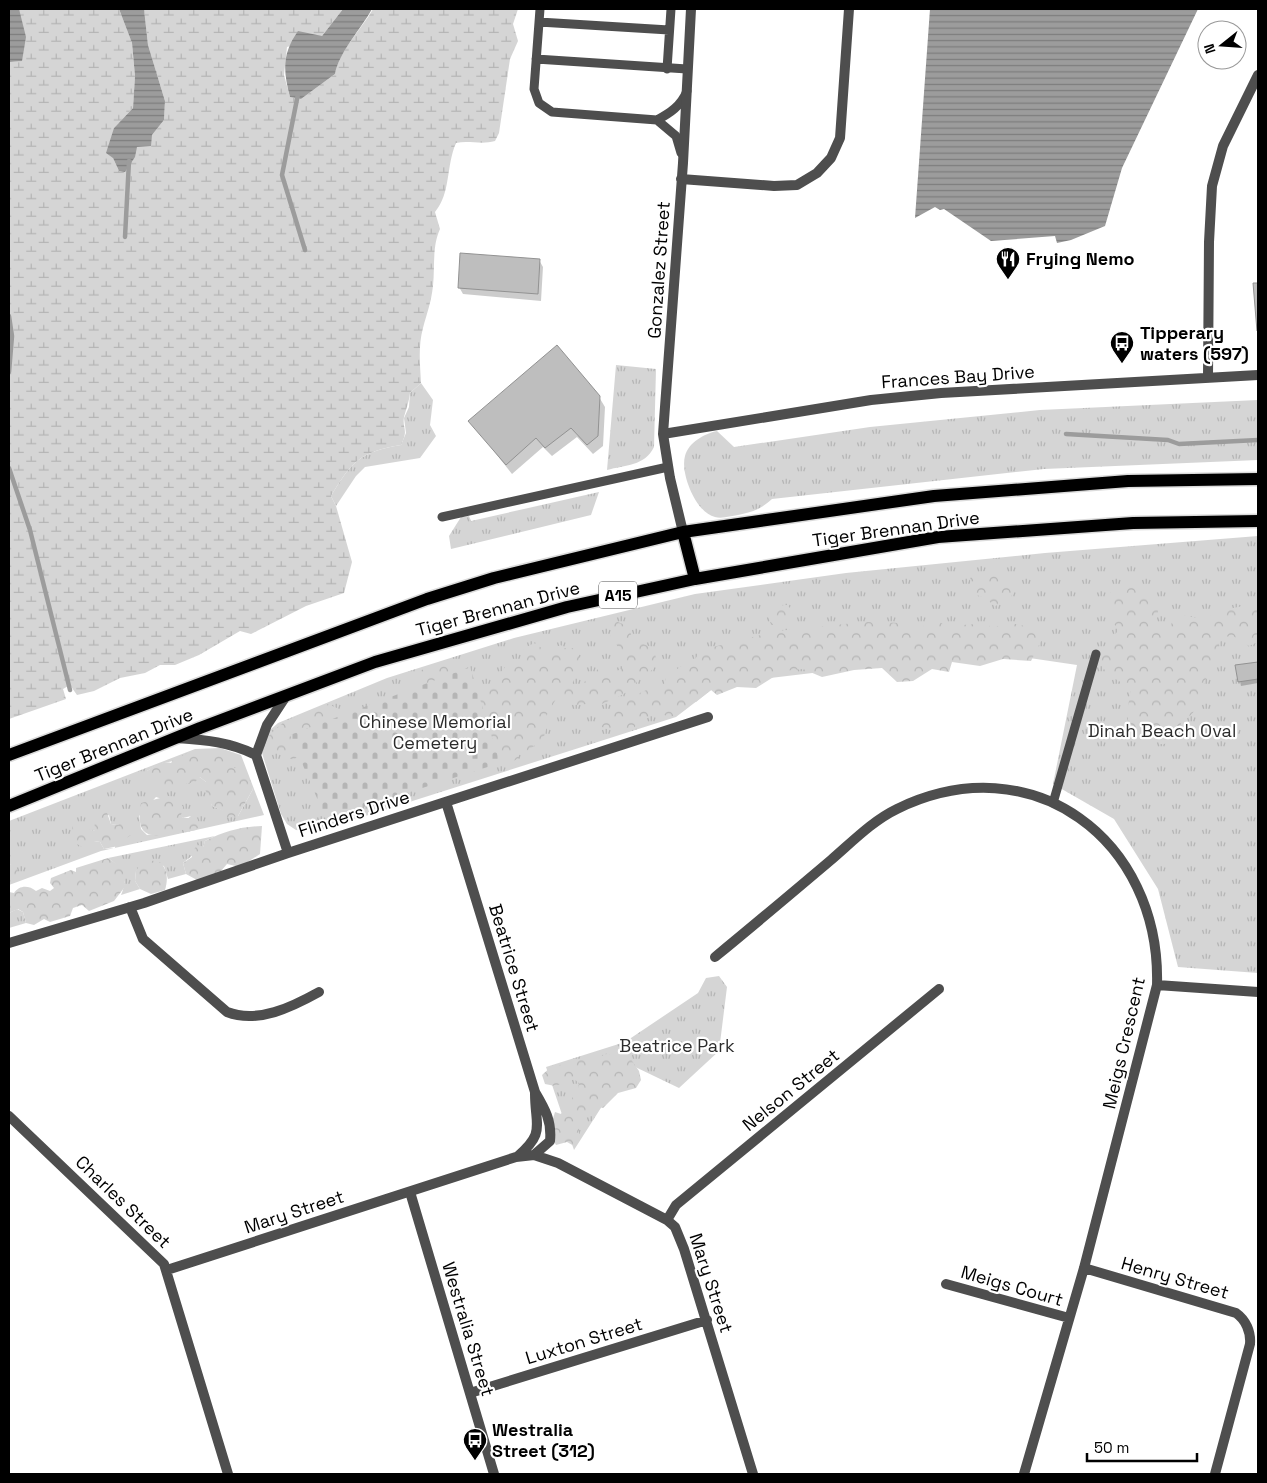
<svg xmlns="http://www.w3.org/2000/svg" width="1267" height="1483" font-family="'Space Grotesk',sans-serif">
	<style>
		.grass { fill: url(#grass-tufts); fill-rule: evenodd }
		.forest { fill: url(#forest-crowns) }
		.wetland { fill: url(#wetland-marsh) }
		.cemetery { fill: url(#cemetery-stones) }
		.water { fill: url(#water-rules) }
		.shadow { fill: #0003 }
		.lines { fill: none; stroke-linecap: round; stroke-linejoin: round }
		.stream { stroke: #9c9c9c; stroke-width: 4.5 }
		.building { fill: #bebebe; stroke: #929292 }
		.primary-casing { stroke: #dbdbdb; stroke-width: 15 }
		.lane { stroke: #4e4e4e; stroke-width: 9 }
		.street { stroke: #4e4e4e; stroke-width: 10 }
		.primary { stroke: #000; stroke-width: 12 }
		.labels { text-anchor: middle; stroke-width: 4.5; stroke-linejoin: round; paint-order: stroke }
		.shield { fill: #fff; stroke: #4c4c4c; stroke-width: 1 }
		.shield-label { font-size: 16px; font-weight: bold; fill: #000 }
		.poi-label { font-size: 18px; font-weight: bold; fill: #000; stroke: #fff; text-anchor: start }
		.street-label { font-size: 18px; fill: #000; stroke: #fff }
		.park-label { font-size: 18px; fill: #2c2c2c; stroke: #fff }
	</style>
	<defs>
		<pattern id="grass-tufts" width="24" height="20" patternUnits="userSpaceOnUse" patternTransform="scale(1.25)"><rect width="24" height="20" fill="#d5d5d5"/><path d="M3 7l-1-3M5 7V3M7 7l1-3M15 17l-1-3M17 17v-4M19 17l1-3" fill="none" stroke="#b5b5b5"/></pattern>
		<pattern id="forest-crowns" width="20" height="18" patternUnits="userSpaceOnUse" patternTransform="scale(1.25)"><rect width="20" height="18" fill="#d5d5d5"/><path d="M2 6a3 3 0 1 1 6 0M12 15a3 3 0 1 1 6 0" fill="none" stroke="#b5b5b5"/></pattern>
		<pattern id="wetland-marsh" width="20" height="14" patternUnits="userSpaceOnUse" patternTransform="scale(1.25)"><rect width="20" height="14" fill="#d5d5d5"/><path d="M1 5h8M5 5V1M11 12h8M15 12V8" fill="none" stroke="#b5b5b5"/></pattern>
		<pattern id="cemetery-stones" width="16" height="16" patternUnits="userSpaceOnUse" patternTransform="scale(1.25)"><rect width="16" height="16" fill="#d5d5d5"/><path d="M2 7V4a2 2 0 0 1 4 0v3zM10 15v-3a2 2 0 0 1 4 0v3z" fill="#b5b5b5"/></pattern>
		<pattern id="water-rules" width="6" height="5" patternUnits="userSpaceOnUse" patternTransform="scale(1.25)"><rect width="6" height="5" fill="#9c9c9c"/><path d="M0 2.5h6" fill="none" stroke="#7d7d7d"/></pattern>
	</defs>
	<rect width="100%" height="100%" fill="#fff"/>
	<!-- grass -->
	<path class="grass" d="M616,365L656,369L654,447C645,466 625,465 607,470Z
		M421,383L433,400L430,425L436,436L420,458L365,467L356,476L336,506L331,496C352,461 360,452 401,445L406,433L404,418L409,407L410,393Z
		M1258,400V460L1044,469L772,499C761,509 753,512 738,515C731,516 722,519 715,517C696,513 680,473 685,456C689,442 704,434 717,431L734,447L870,427L1040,410Z
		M599,492L591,515L451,549L449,536L461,517L469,516L471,521Z
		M1258,536V973L1178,967L1158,889L1114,819L1053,784L1077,665L988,652L719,684L676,717L315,832L296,830L287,824L281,814L262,753L265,739L270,730L278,723L387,678L514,638L695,594L846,573L1045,553Z
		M220,748L241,755L264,815L101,851L9,885L14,864L9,865V821L195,749ZM195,756L232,768L253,789L238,816L212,806L206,782L200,777L178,782L147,771C161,761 179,761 195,756ZM156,797L162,799L183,818L191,816L173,831L147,835L141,829L139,816ZM109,815L111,824L117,825L115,848L104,849L100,842L94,841L91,831L96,830V823Z
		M215,836L205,841L203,847L183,863L186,874L168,879L164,866L156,864L136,871L135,881L140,889L121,895C129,878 121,867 108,858Z
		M17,909L23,912L26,923L9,928V913Z
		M719,976L727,987L719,1051L679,1088L629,1064L574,1150L546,1067L625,1042L698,993L706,978Z"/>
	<!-- forest -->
	<path class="forest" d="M994,567L1001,578L1014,583L1011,600L995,606L985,598L971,593L970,578Z
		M1141,585C1153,595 1162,604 1156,620L1169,631L1173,619L1181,615L1202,619L1228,609L1258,603V642L1249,646L1233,636L1222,637L1203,686C1204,701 1193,715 1181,723C1180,739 1176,744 1160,744V735L1150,730L1147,733L1129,726L1127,713L1131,688C1117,680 1090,668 1104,647C1108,641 1115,636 1119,629L1113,623L1110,593L1123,586Z
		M787,605L794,612L791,621L781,625H771L767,612L772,606Z
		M615,621L628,626L633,640L654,648L657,664L650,672L641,673C634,695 614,697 596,707L587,704L574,705L567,698L556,699L544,720L547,726L543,740L525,752L519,754V758L506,765L494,762L491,744L495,738L488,736L484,727L491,719L480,713L478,691L488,684L502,682L498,676L506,666L521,663L523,649L534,643L546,651L561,645L564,648H575L581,660L582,669L576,672L572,685L580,686L598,669L605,667L614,673L625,666L617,658L618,647L610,635Z
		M864,622L903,623L920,634L924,624L940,622L954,632L963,625L987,623L992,629L1005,622L1040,629L1041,641L1031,661L1003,659L980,666L952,662L949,672L932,669L913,681L897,682L882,668L854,670L822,677L803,669L783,671L756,688L737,687L717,695L711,690L696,702L689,703L686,709L671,717L654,712L648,718L637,721L635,727L618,733L602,727L600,719L611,708L622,709L624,702C636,695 651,686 664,685L666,678L681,666L690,667L701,650L777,631Z
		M436,665L451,667L465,677L415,690L417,681L416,672Z
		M328,704L339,709L336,730L293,760L277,752L269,736C277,727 291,714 304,717L307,713Z
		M193,751L195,755L199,751H219L234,757L232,768H242L247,773L253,789L238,816L228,818L223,811L212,806L205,789L206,782L200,777L195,782L181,785L178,782L174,787L161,791L149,781L147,771C154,766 163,761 171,763L174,759Z
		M168,796L177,798L183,807L181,815L183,818H197L200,825L196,830L186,832L182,829L178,834L173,831L172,833C144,840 136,832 141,803Z
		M106,810L111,824L118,825L126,819L132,821L134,833L125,839L123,845L104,849L100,842L94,841L84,848L70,840L73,825L86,826L91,831L95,830L94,816Z
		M262,826L260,854L240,867L227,864L216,877L197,880L186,874L183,863L192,857V851L198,845L203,847L205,841C225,831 240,827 262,826Z
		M108,858L121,867L124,872V888L114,901L89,911L82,905L73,908L70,916L50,922L44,919L34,925L26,923L23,912L18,909L9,913V892L14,893C19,885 29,885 36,891L42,888L50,891L54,888L50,883L51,878L71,870L76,872V868Z
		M143,860L155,861L156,864L160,862C168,870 168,880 165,890L151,894L140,889L135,881L136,871Z
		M14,863L19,873L12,880H9V865Z
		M606,1054L630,1058L639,1071L641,1080L636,1088L618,1093L603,1108L595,1106L579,1119V1141L574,1146L567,1142L556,1145L549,1132L555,1112L561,1114L565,1107L571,1105L572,1098L577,1094L579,1083L574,1079L555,1086L545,1084L542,1075L553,1065C565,1067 579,1056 590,1061Z"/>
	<!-- wetland -->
	<path class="wetland" d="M19,9H119L132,43L135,76L133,108L114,128L113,158L119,171L137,147L152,135L164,120L165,101L148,45L144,9H343L322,36L287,47L284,75L290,97L301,99L335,74C339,51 361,30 373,9H518L513,24L518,41L510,59L499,133L495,141C481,145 469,140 456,143C446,166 451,193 435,212L440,229C432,246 435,267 433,286C431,303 427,313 423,328C418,346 420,364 421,383L410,393C409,402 406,409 404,417C402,429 409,429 401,445C360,452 352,461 331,496L336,506L352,562L344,593L306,606L251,634L240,631L199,655L175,665H160L145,673L120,678L94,691L77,695L70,685L63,689L66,699L9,719V35L10,62L21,61Z"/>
	<!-- cemetery -->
	<path class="cemetery" d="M470,667L500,763L326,819L290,735Z"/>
	<!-- water -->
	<path class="water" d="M9,9H19L26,37L22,61L10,62Z
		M119,9H144L148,45L165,101L164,120L152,135L151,146L137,147L135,157L125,172L119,171L113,158L106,153L114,128L133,108L135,76L132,43Z
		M343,9H372C361,29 339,52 335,74L301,99L290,97C283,70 282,54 298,31L322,36Z
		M930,9H1198L1122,168L1105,226L1071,240L1057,243L1055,236L991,241L944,209L940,210L935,207L915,218Z"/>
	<!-- shadow -->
	<path class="shadow" d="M539,260L543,267L541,301L463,294L459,287Z
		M599,397L605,407L603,446L593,454L577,437L552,456L543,447L512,474L470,421Z
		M1258,663V683L1241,686L1237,666Z"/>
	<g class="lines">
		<!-- stream -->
		<path class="stream" d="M298,94L282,175L305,250
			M125,237L129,161
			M9,316L12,336L9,372
			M1066,434L1168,440L1179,444L1258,440
			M9,468L30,530L70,690"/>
	</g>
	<!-- building -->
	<path class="building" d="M460,253L540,259L538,294L458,288Z
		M1253,283H1258V331H1257Z
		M557,345L600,396L598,436L587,445L571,428L545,448L536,438L506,465L468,421Z
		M1258,662V679L1238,682L1235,665Z"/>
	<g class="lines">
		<!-- primary casing -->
		<g class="primary-casing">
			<path id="primary" d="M683,532L695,579
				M9,755L427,599L494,578L683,532L934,496L1128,481L1258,479
				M9,806L200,728L375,662L567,607L695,579L938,537L1133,523L1258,521"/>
		</g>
		<!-- lane -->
		<path class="lane" d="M540,9L534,89L539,103L552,112L657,120L676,136L681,153
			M539,22L669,30
			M536,59L687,69
			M667,69L671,9
			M657,120C670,113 681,106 687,91
			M442,517L668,467
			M1053,803L1096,654"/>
		<!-- street -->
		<path class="street" d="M681,179L774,186L797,185L817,173L831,158L840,138L849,9
			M1208,378L1209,242L1212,186L1223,146L1258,75
			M663,434L871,400L941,393L1258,375
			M683,532L670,478L663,434L683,163L691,9
			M286,696L267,725L256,755L288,853
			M177,738C206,740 230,742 256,755
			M130,907L143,939L227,1012C258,1024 292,1007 319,992
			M9,943L144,903L288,853L708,717
			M715,957C754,925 792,893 831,860C851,843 872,821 897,809C1032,743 1161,840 1157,985L1084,1268L1024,1474
			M1157,985L1258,992
			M9,1116L164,1264L228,1474
			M534,1155L558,1163L667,1220L675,1227L684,1249L753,1474
			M517,1157C546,1132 535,1127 535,1093
			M410,1192L494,1474
			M667,1220L676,1205L939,989
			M1084,1268L1236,1313C1246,1320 1251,1332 1250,1344L1215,1474
			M167,1270L516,1157L534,1155L550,1141C552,1121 545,1109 535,1092L446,802
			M946,1284L1069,1318
			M470,1393L707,1320"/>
		<!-- primary -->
		<use href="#primary" class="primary"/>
	</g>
	<!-- icons -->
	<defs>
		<g id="restaurant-pin" transform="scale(1.25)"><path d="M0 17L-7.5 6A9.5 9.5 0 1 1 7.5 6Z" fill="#000" stroke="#fff"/><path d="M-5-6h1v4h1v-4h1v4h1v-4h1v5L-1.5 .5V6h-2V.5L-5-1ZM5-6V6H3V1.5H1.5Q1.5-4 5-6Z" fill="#fff"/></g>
		<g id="bus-pin" transform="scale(1.25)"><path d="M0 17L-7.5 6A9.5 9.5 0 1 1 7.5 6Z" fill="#000" stroke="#fff"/><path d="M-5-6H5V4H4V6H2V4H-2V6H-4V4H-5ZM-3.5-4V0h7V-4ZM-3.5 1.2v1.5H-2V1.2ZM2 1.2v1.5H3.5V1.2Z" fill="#fff"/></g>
	</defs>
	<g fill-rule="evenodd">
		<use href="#restaurant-pin" x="1008" y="259"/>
		<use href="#bus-pin" x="1122" y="343"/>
		<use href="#bus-pin" x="475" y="1440"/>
	</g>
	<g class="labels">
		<!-- shield labels -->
		<rect class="shield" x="599" y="581.5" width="38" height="27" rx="4"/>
		<g class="shield-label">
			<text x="618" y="601">A15</text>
		</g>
		<!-- poi labels -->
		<g class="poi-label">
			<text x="1026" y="265">Frying Nemo</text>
			<text x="1140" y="339">Tipperary<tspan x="1140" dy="21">waters (597)</tspan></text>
			<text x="492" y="1436">Westralia<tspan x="492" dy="21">Street (312)</tspan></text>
		</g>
		<!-- street labels -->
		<g class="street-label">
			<text transform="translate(659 270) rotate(-86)" y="6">Gonzalez Street</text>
			<text transform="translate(958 377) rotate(-4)" y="6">Frances Bay Drive</text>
			<text transform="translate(896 529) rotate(-8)" y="6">Tiger Brennan Drive</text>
			<text transform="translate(498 609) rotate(-15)" y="6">Tiger Brennan Drive</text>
			<text transform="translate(114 745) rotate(-22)" y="6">Tiger Brennan Drive</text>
			<text transform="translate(354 814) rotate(-18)" y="6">Flinders Drive</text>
			<text transform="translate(514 968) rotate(73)" y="6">Beatrice Street</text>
			<text transform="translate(1124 1043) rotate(-77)" y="6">Meigs Crescent</text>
			<text transform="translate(791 1090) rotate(-39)" y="6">Nelson Street</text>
			<text transform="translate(123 1202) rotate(44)" y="6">Charles Street</text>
			<text transform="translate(294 1212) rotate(-18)" y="6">Mary Street</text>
			<text transform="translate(1175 1278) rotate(16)" y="6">Henry Street</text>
			<text transform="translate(711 1283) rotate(72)" y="6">Mary Street</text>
			<text transform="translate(1012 1286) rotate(16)" y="6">Meigs Court</text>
			<text transform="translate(468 1329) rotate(73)" y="6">Westralia Street</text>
			<text transform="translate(584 1341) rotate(-17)" y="6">Luxton Street</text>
		</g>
		<!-- park labels -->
		<g class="park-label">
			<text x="435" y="728">Chinese Memorial<tspan x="435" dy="21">Cemetery</tspan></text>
			<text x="1162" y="737">Dinah Beach Oval</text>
			<text x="677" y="1052">Beatrice Park</text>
		</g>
	</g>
	<!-- border -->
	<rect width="1267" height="1483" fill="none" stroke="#000000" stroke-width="20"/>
	<!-- north arrow -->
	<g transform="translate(1222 45) rotate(253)"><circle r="24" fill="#ffffff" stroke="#999999"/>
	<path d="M0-4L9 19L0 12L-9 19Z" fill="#000000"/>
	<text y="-8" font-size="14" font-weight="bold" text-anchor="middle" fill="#000000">N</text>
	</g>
	<!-- scale -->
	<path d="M1087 1453v8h110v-8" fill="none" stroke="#000000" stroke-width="2.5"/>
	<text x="1094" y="1453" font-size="15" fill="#000000" stroke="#ffffff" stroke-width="4" paint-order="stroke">50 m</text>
</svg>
